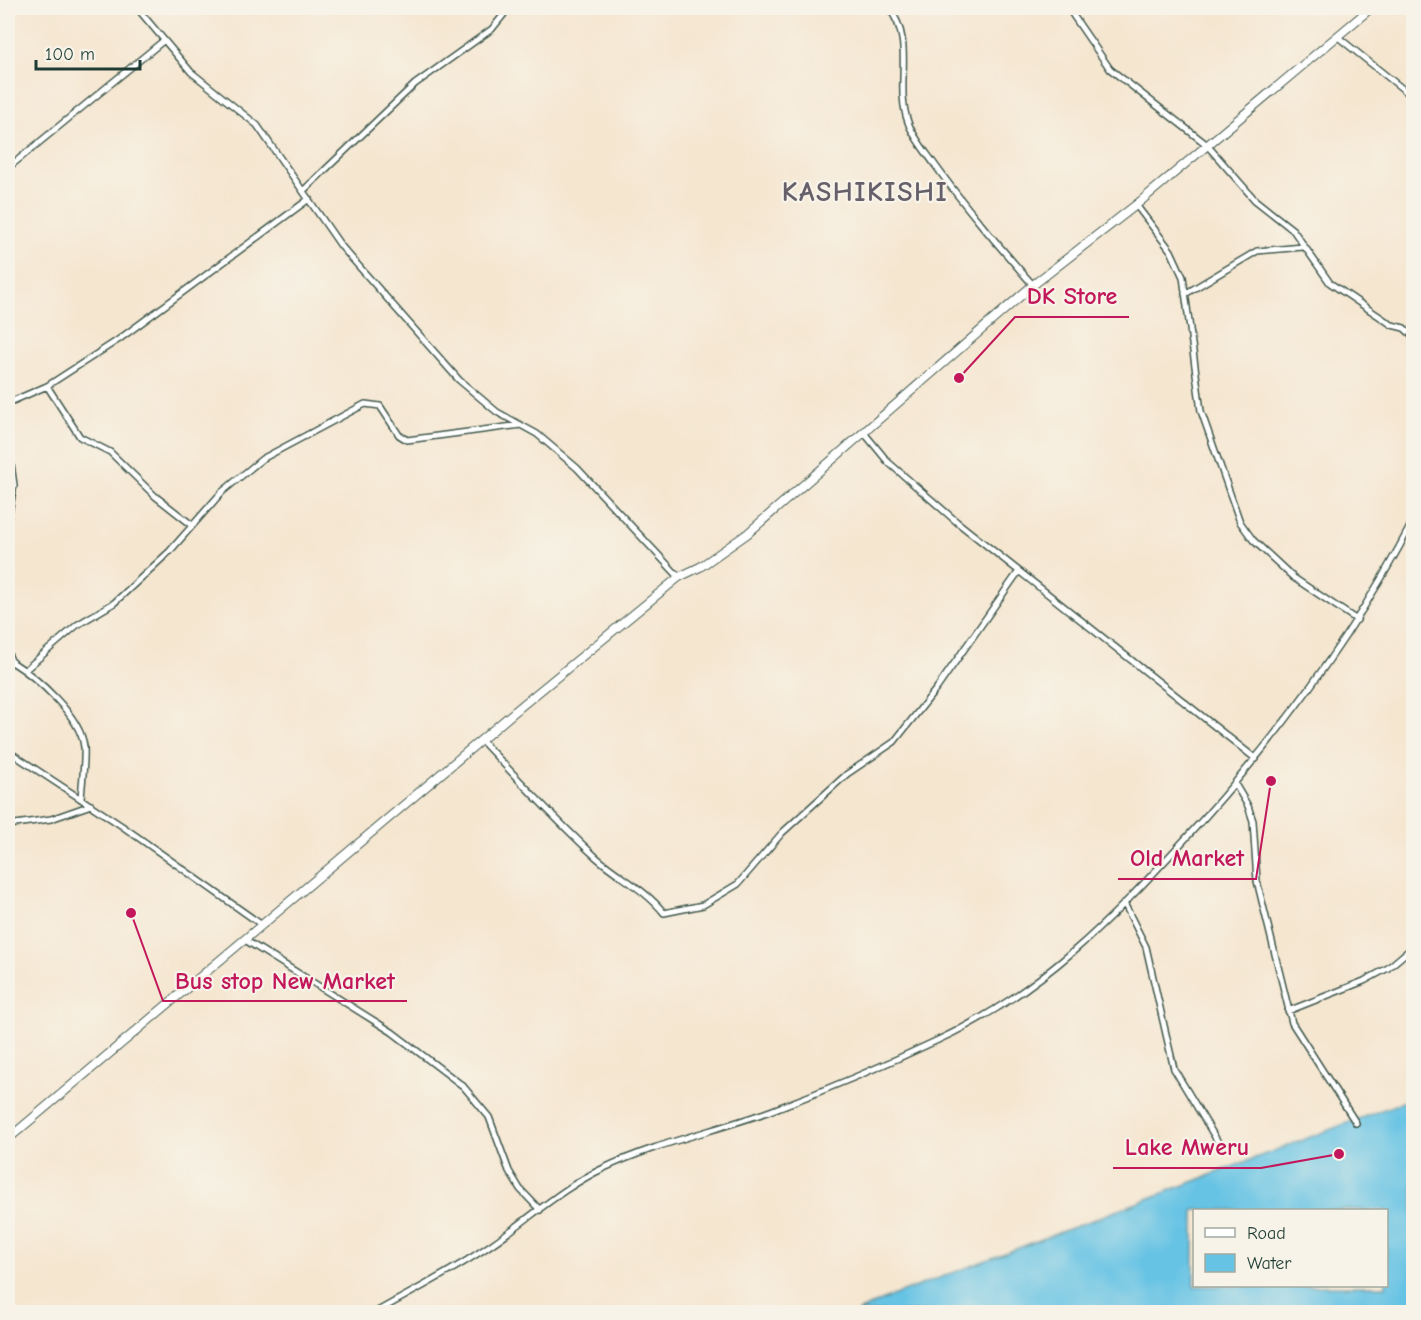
<svg xmlns="http://www.w3.org/2000/svg" width="1421" height="1320" font-family="'Comic Neue',sans-serif">
	<style>
		.water { fill: #66c3e4; stroke: #42808c; stroke-width: 1.5; fill-rule: evenodd }
		.lines { fill: none; stroke-linecap: round; stroke-linejoin: round }
		.minor-casing { stroke: #3f564b; stroke-width: 8 }
		.secondary-casing { stroke: #3f564b; stroke-width: 10 }
		.minor { stroke: #fff; stroke-width: 5 }
		.secondary { stroke: #fff; stroke-width: 8 }
		.labels { text-anchor: middle; stroke-width: 4.5; stroke-linejoin: round; paint-order: stroke }
		.district-label { font-size: 28px; font-weight: bold; letter-spacing: 1.5px; fill: #66606a; stroke: #f7f3e8 }
		.leader { fill: none; stroke: #c2185b; stroke-width: 2 }
		.callout-dot { fill: #c2185b; stroke: #f7f3e8; stroke-width: 2 }
		.callout-label { font-size: 24px; text-anchor: middle; font-weight: bold; fill: #c2185b; stroke: #f7f3e8; stroke-width: 4.5; stroke-linejoin: round; paint-order: stroke }
	</style>
	<rect width="100%" height="100%" fill="#f7f3e8"/>
	<filter id="ink" filterUnits="userSpaceOnUse"><feTurbulence type="fractalNoise" baseFrequency=".0167" numOctaves="2"/><feDisplacementMap in="SourceGraphic" scale="12" xChannelSelector="R" yChannelSelector="G"/><feConvolveMatrix kernelMatrix="1 2 1 2 8 2 1 2 1" color-interpolation-filters="sRGB"/></filter>
	<filter id="wash" filterUnits="userSpaceOnUse"><feTurbulence type="fractalNoise" baseFrequency=".008" numOctaves="4" result="noise"/><feDisplacementMap in="SourceGraphic" scale="24" xChannelSelector="R" yChannelSelector="G"/><feGaussianBlur stdDeviation="1.35" result="paint"/><feColorMatrix in="noise" values="0 0 0 0 0 0 0 0 0 0 0 0 0 0 0 0 0 1.4 0 .05"/><feComposite in="paint" operator="in"/></filter>
	<g filter="url(#wash)">
		<rect width="100%" height="100%" fill="#f5e6d0"/>
		<!-- water -->
		<path class="water" d="M1413,1098V1312H858L892,1296ZM1194,1210H1386V1286H1194Z"/>
	</g>
	<g filter="url(#ink)">
		<g class="lines">
			<!-- minor casing -->
			<g class="minor-casing">
				<path id="minor" d="M137,8L191,72L257,125L341,246L459,380L497,412L537,434L577,468L679,577
					M889,8C916,43 894,84 908,122C913,137 926,152 935,165C965,207 999,246 1033,285
					M1068,8L1110,69L1206,144L1255,200L1293,230L1330,283L1392,325L1404,328L1414,337
					M1338,37L1414,98
					M8,168L163,41
					M303,191L415,84L492,29L509,8
					M1136,205L1171,251L1183,277L1201,411L1240,522L1253,540L1294,578L1357,620
					M1185,294L1257,251L1303,247
					M47,386L80,437L110,452L155,496L192,525
					M8,403L47,386L118,340L309,199
					M865,434L888,462L957,522L1256,759
					M8,443L14,485L8,518
					M8,654L12,662L8,665
					M12,662C36,677 81,716 84,747C85,763 82,782 81,799
					M25,670L77,625L114,603L170,551L222,492L262,459L365,404L380,406L399,435L407,440L521,425
					M481,740C519,780 556,821 597,858C619,877 646,890 664,913L703,905L738,884L782,833L815,803L847,774L894,742L937,688L1019,571
					M8,751L122,826L262,925
					M1235,784L1248,806L1253,821L1257,881L1292,1023L1356,1123
					M8,825L51,819L91,805
					M1124,903L1146,947L1174,1069L1221,1147
					M245,940L392,1032L463,1086L489,1117L509,1171L520,1189L540,1210
					M1288,1011L1364,981L1388,968L1414,946
					M376,1312C415,1290 455,1270 492,1244C529,1219 563,1187 604,1168C657,1143 715,1131 770,1111C826,1090 883,1066 938,1040C1042,992 1111,920 1187,837C1276,740 1354,636 1414,519"/>
			</g>
			<!-- secondary casing -->
			<g class="secondary-casing">
				<path id="secondary" d="M8,1139L519,708L679,577L700,567L747,534L1033,285L1136,205L1371,8"/>
			</g>
			<!-- minor -->
			<use href="#minor" class="minor"/>
			<!-- secondary -->
			<use href="#secondary" class="secondary"/>
		</g>
	</g>
	<g class="labels">
		<!-- district labels -->
		<g class="district-label">
			<text x="865" y="201">KASHIKISHI</text>
		</g>
	</g>
	<!-- callouts -->
	<path class="leader" d="M959 378L1015 317H1129M1271 781L1256 879H1118M131 913L163 1001H407M1339 1154L1261 1168H1113"/>
	<g class="callout-dot">
		<circle cx="959" cy="378" r="6"/>
		<circle cx="1271" cy="781" r="6"/>
		<circle cx="131" cy="913" r="6"/>
		<circle cx="1339" cy="1154" r="6"/>
	</g>
	<g class="callout-label">
		<text x="1072" y="304">DK Store</text>
		<text x="1187" y="866">Old Market</text>
		<text x="285" y="989">Bus stop New Market</text>
		<text x="1187" y="1155">Lake Mweru</text>
	</g>
	<!-- margin -->
	<rect width="1421" height="1320" fill="none" stroke="#f7f3e8" stroke-width="30"/>
	<!-- legend -->
	<rect x="1193" y="1209" width="195" height="78" fill="#f7f3e8" stroke="#a1aaa0" stroke-width="1.5"/>
	<rect x="1205" y="1228" width="30" height="9" fill="#ffffff" stroke="#a1aaa0" stroke-width="1.5"/>
	<text x="1247" y="1239" font-size="18" fill="#1f3d34">Road</text>
	<rect x="1205" y="1254" width="30" height="18" fill="#66c3e4" stroke="#a1aaa0" stroke-width="1.5"/>
	<text x="1247" y="1269" font-size="18" fill="#1f3d34">Water</text>
	<!-- scale -->
	<path d="M36 60v9h104v-9" fill="none" stroke="#1f3d34" stroke-width="3"/>
	<text x="45" y="60" font-size="18" fill="#1f3d34" stroke="#f7f3e8" stroke-width="4.5" paint-order="stroke">100 m</text>
</svg>
